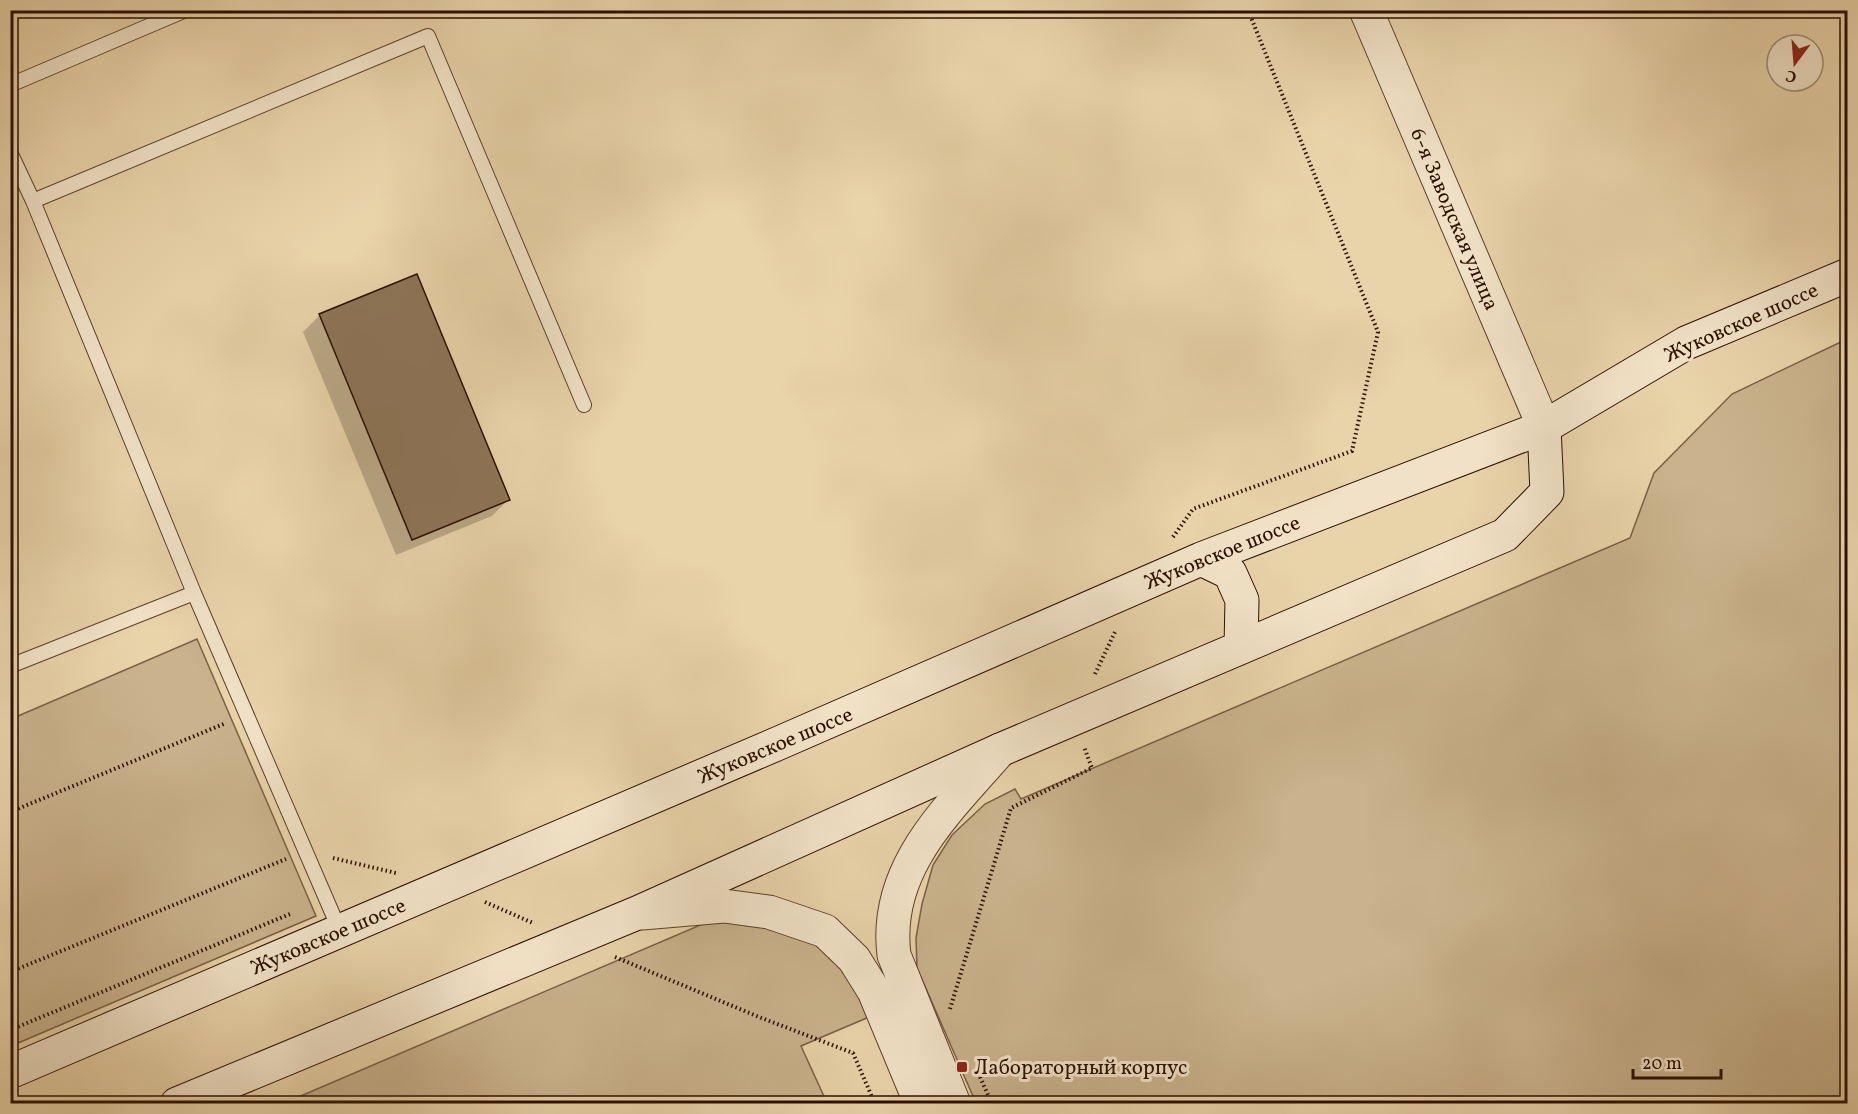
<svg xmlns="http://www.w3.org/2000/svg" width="1858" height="1114" font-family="Vollkorn,serif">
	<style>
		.green { fill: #c9b28c; stroke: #7a6046; stroke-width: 1.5 }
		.shadow { fill: #0003 }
		.building { fill: #8d7558; stroke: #2a0f00; stroke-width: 1.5 }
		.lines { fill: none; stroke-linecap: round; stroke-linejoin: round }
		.service-casing { stroke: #5a402a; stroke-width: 16 }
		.tertiary-casing { stroke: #5a402a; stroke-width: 35 }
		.secondary-casing { stroke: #2a0f00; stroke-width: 35 }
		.path { stroke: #2a0f00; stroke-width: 4; stroke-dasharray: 1.5 3; stroke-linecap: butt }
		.service { stroke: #f1e2c7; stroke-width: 14 }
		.tertiary { stroke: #f1e2c7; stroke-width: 33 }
		.secondary { stroke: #f1e2c7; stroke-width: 33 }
		.poi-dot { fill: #8f2418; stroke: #f1e2c7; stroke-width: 2 }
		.labels { text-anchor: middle; stroke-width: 6; stroke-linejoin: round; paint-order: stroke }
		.street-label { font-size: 21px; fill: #2a0f00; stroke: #f1e2c7 }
		.poi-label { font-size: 21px; fill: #2a0f00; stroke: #f1e2c7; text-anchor: start }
	</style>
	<rect width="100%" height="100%" fill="#e9d3a9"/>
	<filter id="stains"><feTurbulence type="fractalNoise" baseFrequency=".00333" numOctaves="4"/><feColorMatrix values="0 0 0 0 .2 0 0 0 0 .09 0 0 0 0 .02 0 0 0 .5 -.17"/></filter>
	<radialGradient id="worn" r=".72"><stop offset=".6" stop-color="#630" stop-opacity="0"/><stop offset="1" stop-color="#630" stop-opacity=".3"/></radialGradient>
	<!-- green -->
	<path class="green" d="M1847,339V1103H976L917,968L916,938L922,904L933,865L952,835L985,804L1015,789L1021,799L1630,538L1654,473L1732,394Z
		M197,639L316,916L11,1046V719Z
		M723,921L801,933L838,960L862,1001L869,1017L801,1046L827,1103L282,1104L705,923Z"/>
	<!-- shadow -->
	<path class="shadow" d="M320,315L508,500L492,516L396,555L303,332Z"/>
	<!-- building -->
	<path class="building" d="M417,274L510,500L412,540L319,314Z"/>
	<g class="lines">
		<!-- service casing -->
		<g class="service-casing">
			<path id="service" d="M10,85L186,10
				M10,152L33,201L428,36L584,405
				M33,201L194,593
				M10,666L194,593L340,931"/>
		</g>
		<!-- tertiary casing -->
		<g class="tertiary-casing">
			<path id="tertiary" d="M1366,10L1544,427
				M642,913L724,906L769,912L825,931L854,959L874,991L921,1104
				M954,1104L894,955C883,868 948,810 1000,750"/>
		</g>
		<!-- secondary casing -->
		<g class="secondary-casing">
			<path id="secondary" d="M1201,559L1230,573L1242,600L1241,646
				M10,1072L779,743L1201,559L1544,427L1686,343L1848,275
				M177,1104L637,913L1000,750L1505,535L1547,492L1544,427"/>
		</g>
		<!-- path -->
		<path class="path" d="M1173,537L1193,509L1352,451L1378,332L1248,10
			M1095,674L1115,632
			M10,812L226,723
			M333,858L396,873
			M485,902L533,923
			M615,957L759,1017L853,1053L875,1104
			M10,972L286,859
			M950,1009L1011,808L1092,768L1084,747
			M10,1030L290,914
			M980,1077L992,1104"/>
		<!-- service -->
		<use href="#service" class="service"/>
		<!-- tertiary -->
		<use href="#tertiary" class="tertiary"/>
		<!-- secondary -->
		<use href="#secondary" class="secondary"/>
	</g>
	<!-- markers -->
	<rect class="poi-dot" x="956" y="1061" width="12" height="12" rx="3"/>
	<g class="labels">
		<!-- street labels -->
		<g class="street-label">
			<text transform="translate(1455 219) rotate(67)" y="7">6-я Заводская улица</text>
			<text transform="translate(1741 322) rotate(-24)" y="7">Жуковское шоссе</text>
			<text transform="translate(1222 552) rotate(-22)" y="7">Жуковское шоссе</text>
			<text transform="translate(775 745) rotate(-23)" y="7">Жуковское шоссе</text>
			<text transform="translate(328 936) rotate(-23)" y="7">Жуковское шоссе</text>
		</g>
		<!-- poi labels -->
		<g class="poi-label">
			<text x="974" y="1074">Лабораторный корпус</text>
		</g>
	</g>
	<!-- margin -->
	<rect width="1858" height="1114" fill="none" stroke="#e9d3a9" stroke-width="36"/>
	<rect x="12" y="12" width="1834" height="1090" fill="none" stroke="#2a0f00" stroke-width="3"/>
	<rect x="18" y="18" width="1822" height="1078" fill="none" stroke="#2a0f00" stroke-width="1.5"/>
	<!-- north arrow -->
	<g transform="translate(1795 63) rotate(196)"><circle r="28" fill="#f1e2c7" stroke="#a18e77" stroke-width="1.5"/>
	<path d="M0-4.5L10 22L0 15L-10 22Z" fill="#8f2418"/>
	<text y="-9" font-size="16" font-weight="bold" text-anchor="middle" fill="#2a0f00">С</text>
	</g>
	<!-- scale -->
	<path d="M1633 1069v9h88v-9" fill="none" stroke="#2a0f00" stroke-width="3"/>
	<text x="1642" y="1069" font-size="18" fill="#2a0f00" stroke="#f1e2c7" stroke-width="4.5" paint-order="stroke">20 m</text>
	<rect width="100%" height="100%" filter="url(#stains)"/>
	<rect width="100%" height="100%" fill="url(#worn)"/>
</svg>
